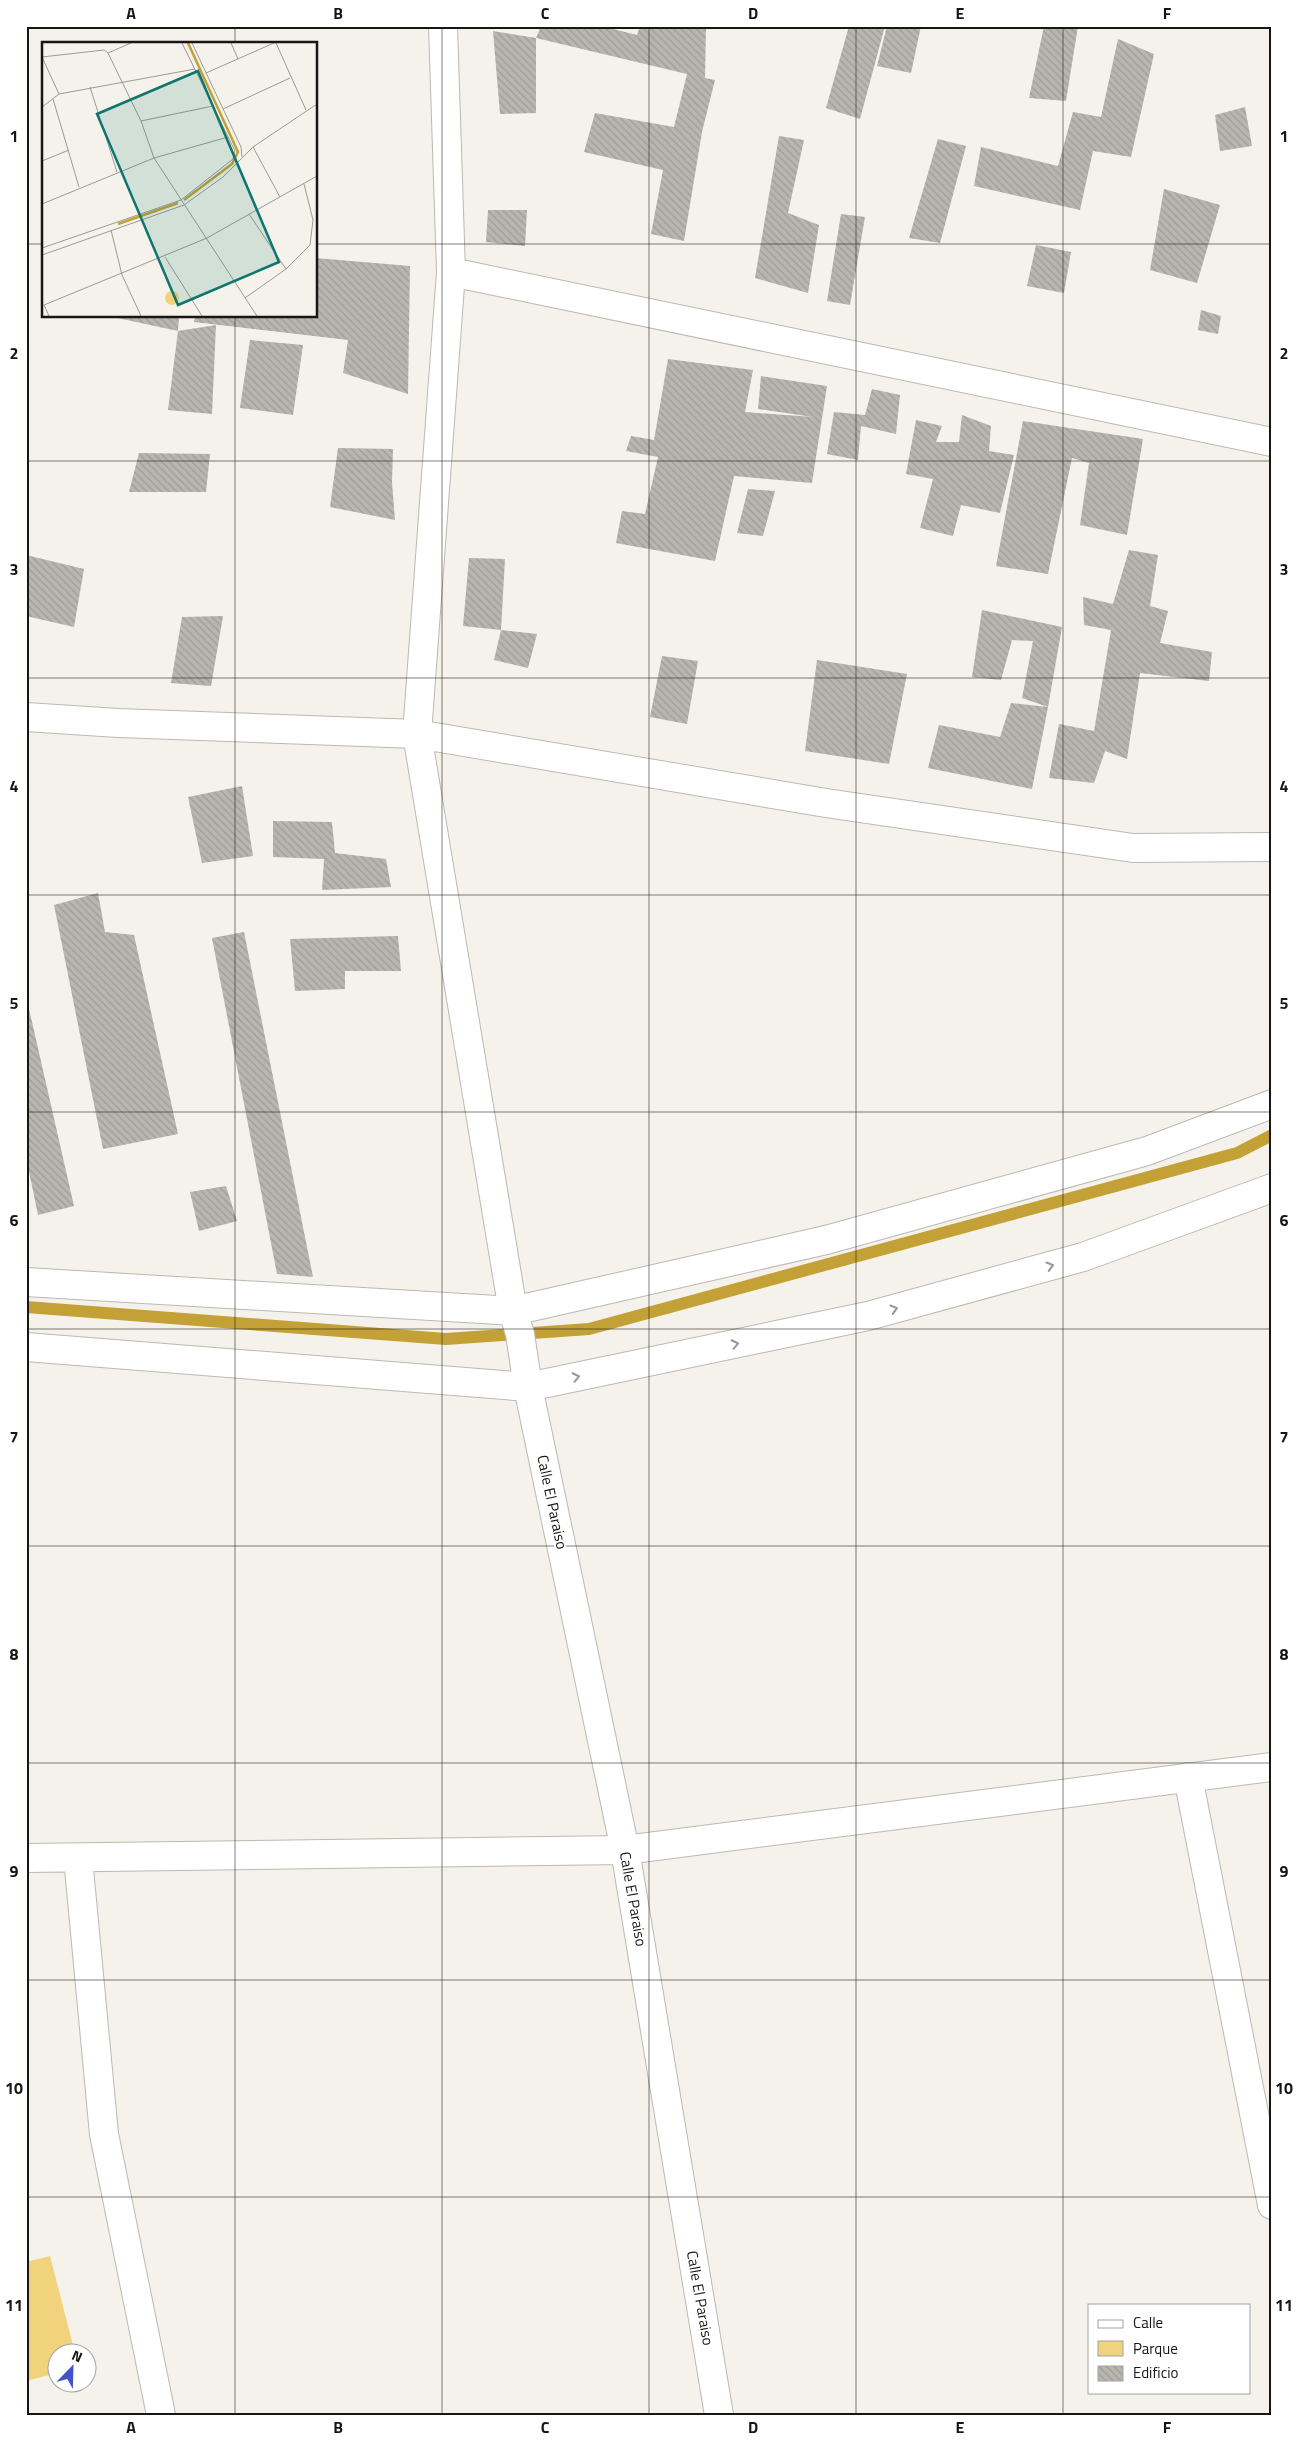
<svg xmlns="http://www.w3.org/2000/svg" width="1298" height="2441" font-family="'Titillium Web',sans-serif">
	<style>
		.green { fill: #f1d37e }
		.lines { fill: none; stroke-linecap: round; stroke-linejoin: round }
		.stream { stroke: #c3a136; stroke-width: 12 }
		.building { fill: url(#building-back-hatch) }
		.minor-casing { stroke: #bbb9b2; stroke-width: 30 }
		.minor { stroke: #fff; stroke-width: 28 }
		.oneway { stroke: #979695 }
		.grid { fill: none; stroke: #171614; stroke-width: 1; stroke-opacity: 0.55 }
		.labels { text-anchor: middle; stroke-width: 4; stroke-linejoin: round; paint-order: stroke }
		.street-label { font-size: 15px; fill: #171614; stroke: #fff }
		.inset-river { fill: none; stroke: #c3a136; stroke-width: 2.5 }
		.inset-road { fill: none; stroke: #9c9a95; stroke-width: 1 }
		.view { fill: #0f766e; fill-opacity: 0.15; stroke: #0f766e; stroke-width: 2.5 }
		.inset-edge { fill: none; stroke: #171614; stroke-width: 2.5 }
		.neatline { fill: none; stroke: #171614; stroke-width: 2 }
		.grid-label { font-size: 16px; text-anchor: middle; font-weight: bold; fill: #171614 }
	</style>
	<defs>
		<pattern id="building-back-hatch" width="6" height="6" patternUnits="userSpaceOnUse" patternTransform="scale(1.25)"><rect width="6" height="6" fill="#b9b6af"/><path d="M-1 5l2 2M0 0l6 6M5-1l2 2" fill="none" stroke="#9e9c96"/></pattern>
	</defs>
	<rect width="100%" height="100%" fill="#f5f2eb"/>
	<!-- green -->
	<path class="green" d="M50,2256L75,2353L58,2354L57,2373L26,2381V2262Z"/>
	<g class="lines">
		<!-- stream -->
		<path class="stream" d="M26,1307L446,1339L589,1329L1237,1153L1272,1135"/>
	</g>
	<!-- building -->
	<path class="building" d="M541,26H601L637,35L640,26H706L705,78L715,80L702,132L684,241L651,234L663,170L584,152L595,113L674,127L687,74L536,38V113L500,114L493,31L536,38Z
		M849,26H885L860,119L826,108Z
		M887,26H921L911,73L877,66Z
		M1044,26H1078L1066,101L1029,98Z
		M1118,39L1154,54L1131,157L1093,151L1080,210L974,186L981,147L1058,166L1073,112L1101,117Z
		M1245,107L1252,146L1220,151L1215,115Z
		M779,136L804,140L788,213L819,225L808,293L755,278Z
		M938,139L966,146L940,243L909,238Z
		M1164,189L1220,205L1197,283L1150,270Z
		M488,210H527L525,246L486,242Z
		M841,214L865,217L850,305L827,301Z
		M1036,245L1071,252L1064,293L1027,286Z
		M316,258L410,266L408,394L343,373L348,340L194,322L195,316H316Z
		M1201,310L1221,316L1218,334L1198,330Z
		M113,316H179L178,331L113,317Z
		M216,325L212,414L168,410L178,331Z
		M250,340L303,345L293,415L240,408Z
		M668,359L753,370L745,412L813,417L758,409L761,376L827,386L812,483L734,476L715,561L616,543L622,511L645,514L658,457L626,451L631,436L654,440Z
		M872,389L900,395L896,434L861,426L858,460L827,454L834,412L865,415Z
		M962,415L991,426L989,451L1014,455L1000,513L961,505L953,536L920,528L933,479L906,474L916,420L942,426L936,442H959Z
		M1023,421L1143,439L1127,535L1080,525L1089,463L1072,458L1048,574L996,566Z
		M338,448L393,449L392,482L395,520L330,507Z
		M139,453L210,454L206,492H129Z
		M748,489L775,491L763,536L737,533Z
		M1129,550L1158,555L1150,606L1168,611L1160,643L1212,652L1209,681L1140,673L1127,759L1105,751L1094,783L1049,778L1059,724L1094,731L1111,630L1084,625L1083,597L1113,604Z
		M26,555L84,569L74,627L26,616Z
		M469,558L505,559L501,630L463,626Z
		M982,610L1062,627L1048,707L1022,698L1033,641L1012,640L1001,680L972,677Z
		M223,616L211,686L171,683L182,617Z
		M501,630L537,634L528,668L494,660Z
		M662,656L698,661L687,724L650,717Z
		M817,660L907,674L889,764L805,751Z
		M1011,703L1048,707L1032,789L928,768L939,725L1000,737Z
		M242,786L253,856L202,863L188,797Z
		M273,821L332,822L335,853L386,859L391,887L322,890L324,859L273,857Z
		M98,893L105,932L134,935L178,1134L103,1149L54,905Z
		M244,932L313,1277L277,1274L212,938Z
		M398,936L401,971H345V989L295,991L290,939Z
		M27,1000L74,1206L38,1215L26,1157Z
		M226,1186L237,1221L199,1231L190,1192Z"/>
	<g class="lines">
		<!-- minor casing -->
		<g class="minor-casing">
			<path id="minor" d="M443,26L451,272L417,734L513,1311L520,1334L528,1387L625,1850L719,2415
				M451,272L1272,442
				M26,717L118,723L417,734L826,803L1133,848L1272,847
				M26,1282L513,1311L826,1240L1147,1151L1272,1104
				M26,1347L528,1387L868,1316L1083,1257L1272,1188
				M1188,1777L1272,2205
				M26,1858L625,1850L1272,1767
				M78,1858L104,2134L161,2415"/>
		</g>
		<!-- minor -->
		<use href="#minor" class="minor"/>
	</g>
	<!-- one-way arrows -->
	<defs><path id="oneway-chevron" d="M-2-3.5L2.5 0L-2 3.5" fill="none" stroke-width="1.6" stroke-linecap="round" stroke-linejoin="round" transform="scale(1.25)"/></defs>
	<g class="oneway">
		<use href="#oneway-chevron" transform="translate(1050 1266) rotate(-16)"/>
		<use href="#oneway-chevron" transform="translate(894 1309) rotate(-16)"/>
		<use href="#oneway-chevron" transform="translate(735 1344) rotate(-12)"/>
		<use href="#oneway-chevron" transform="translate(576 1377) rotate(-12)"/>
	</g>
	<!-- grid -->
	<path class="grid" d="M235,26V44M442,26V2415M649,26V2415M856,26V2415M1063,26V2415M26,244H44M316,244H1272M235,316V2415M26,461H1272M26,678H1272M26,895H1272M26,1112H1272M26,1329H1272M26,1546H1272M26,1763H1272M26,1980H1272M26,2197H1272"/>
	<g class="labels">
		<!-- street labels -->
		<g class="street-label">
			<text transform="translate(552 1502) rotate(78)" y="5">Calle El Paraiso</text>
			<text transform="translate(633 1899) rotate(80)" y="5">Calle El Paraiso</text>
			<text transform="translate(700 2298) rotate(80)" y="5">Calle El Paraiso</text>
		</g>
	</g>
	<!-- overview -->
	<g transform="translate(42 42)">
		<rect width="275" height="275" fill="#f5f2eb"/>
		<path d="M123 256a7 7 0 1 1 14 0a7 7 0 1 1-14 0Z" fill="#f1d37e"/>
		<path class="inset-river" d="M142,158L190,122L196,110L146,1M76,182L136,161"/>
		<path class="inset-road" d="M150,1L199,105L200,115M189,1L196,17M234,1L264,68M66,11L99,79L112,116L215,274M0,15L62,8L66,11L89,1M0,15L17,52M164,31L232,1M48,45L75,130M11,57L37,145M0,65L17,52L153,27M181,67L248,36M99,79L171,64M211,105L238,155M0,119L27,108M0,162L112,116L186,95M207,172L244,227M69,188L80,233L99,274M0,206L139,158L191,117L193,109L140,1M0,213L142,163L181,135L211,105L275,62M123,215L160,274M203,256L244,227L268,203L271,178L262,142M7,274L2,263L165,196L275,134"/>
		<path class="view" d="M156,29L237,220L136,263L55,72Z"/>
		<rect width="275" height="275" class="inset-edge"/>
	</g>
	<!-- border -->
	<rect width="1298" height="2441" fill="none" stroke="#ffffff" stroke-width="55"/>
	<!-- legend -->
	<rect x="1088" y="2304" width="162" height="90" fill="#ffffff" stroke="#a2a2a1"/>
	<rect x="1098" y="2320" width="25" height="8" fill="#ffffff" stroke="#a2a2a1"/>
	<text x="1133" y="2328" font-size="15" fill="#171614">Calle</text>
	<rect x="1098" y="2341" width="25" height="15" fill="#f1d37e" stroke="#a2a2a1"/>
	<text x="1133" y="2354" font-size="15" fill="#171614">Parque</text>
	<rect x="1098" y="2366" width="25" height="15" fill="url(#building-back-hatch)" stroke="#a2a2a1"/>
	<text x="1133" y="2378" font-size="15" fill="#171614">Edificio</text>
	<!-- north arrow -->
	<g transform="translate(72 2368) rotate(23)"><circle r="24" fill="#ffffff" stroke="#a2a2a1"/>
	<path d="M0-4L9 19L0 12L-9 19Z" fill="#3f54c8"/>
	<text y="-8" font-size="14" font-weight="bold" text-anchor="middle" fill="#171614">N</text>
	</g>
	<rect x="28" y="28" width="1242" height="2386" class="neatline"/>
	<g class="grid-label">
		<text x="131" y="19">A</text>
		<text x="338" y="19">B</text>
		<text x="545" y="19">C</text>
		<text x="753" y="19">D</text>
		<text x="960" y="19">E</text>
		<text x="1167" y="19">F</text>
		<text x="14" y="142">1</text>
		<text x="1284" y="142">1</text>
		<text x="14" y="359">2</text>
		<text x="1284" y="359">2</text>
		<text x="14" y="575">3</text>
		<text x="1284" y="575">3</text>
		<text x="14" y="792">4</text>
		<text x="1284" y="792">4</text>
		<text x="14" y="1009">5</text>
		<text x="1284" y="1009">5</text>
		<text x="14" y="1226">6</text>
		<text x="1284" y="1226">6</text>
		<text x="14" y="1443">7</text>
		<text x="1284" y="1443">7</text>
		<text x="14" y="1660">8</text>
		<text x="1284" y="1660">8</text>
		<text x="14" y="1877">9</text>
		<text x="1284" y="1877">9</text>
		<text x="14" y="2094">10</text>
		<text x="1284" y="2094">10</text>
		<text x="14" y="2311">11</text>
		<text x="1284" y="2311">11</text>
		<text x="131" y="2433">A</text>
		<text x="338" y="2433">B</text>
		<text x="545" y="2433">C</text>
		<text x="753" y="2433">D</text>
		<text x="960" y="2433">E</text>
		<text x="1167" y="2433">F</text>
	</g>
</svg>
